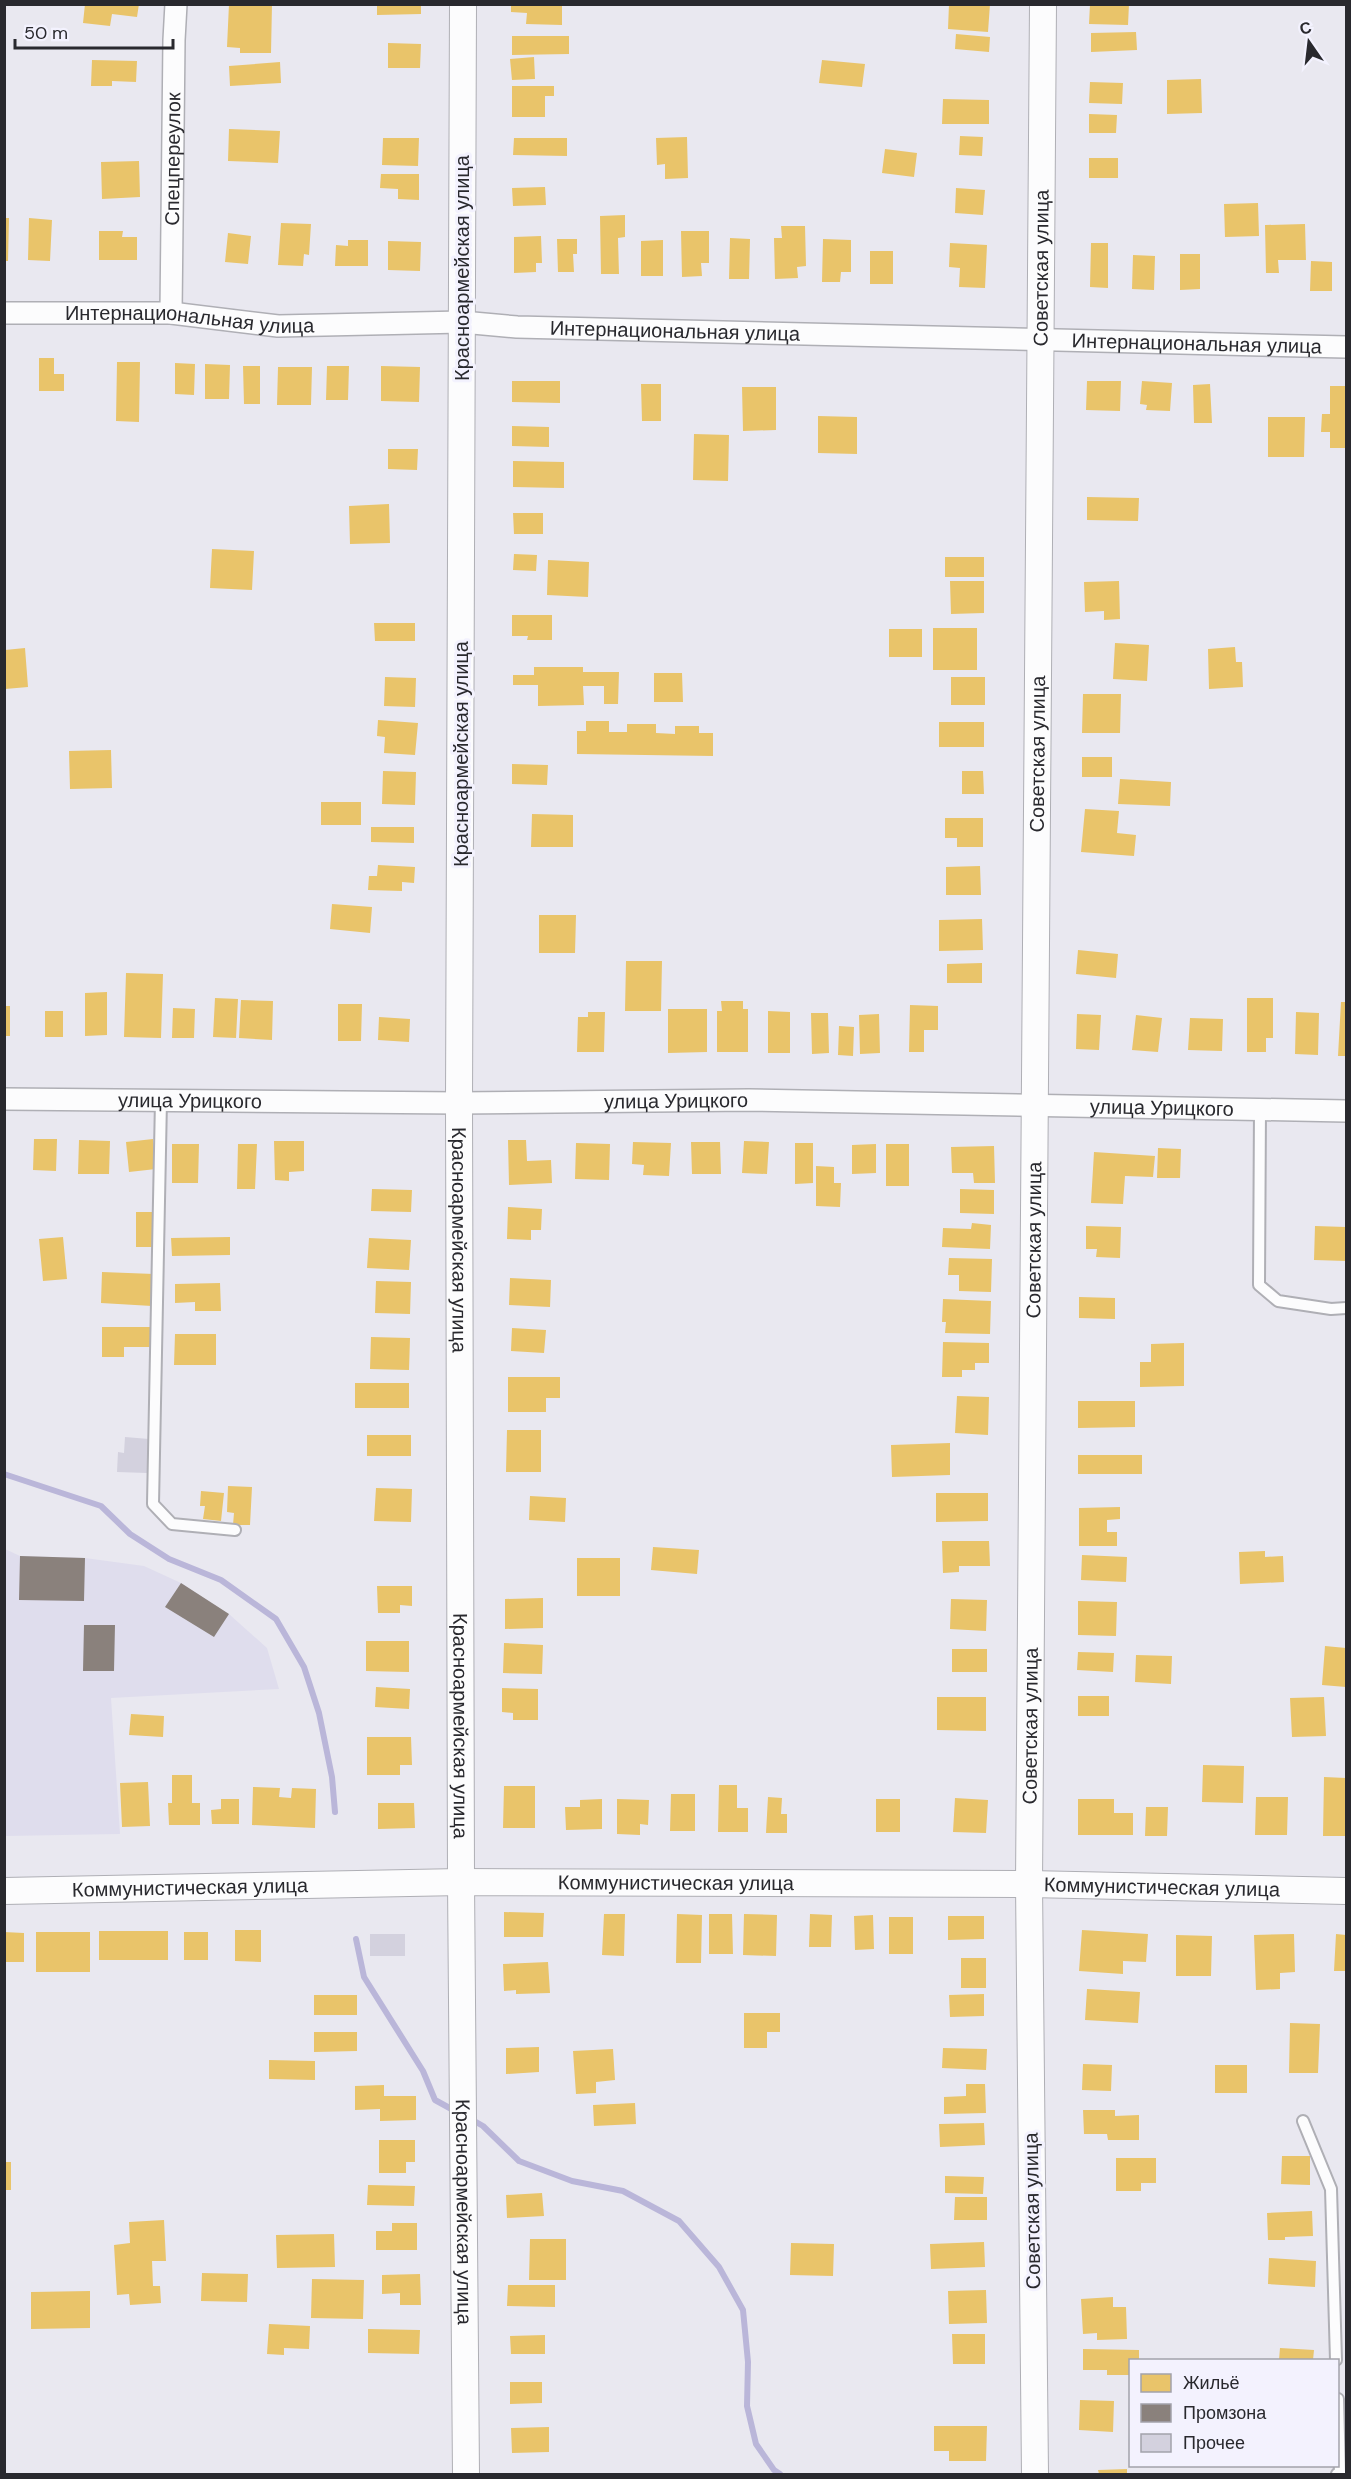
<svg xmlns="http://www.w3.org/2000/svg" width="1351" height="2479" font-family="'DM Sans',sans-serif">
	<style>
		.built { fill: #dfdded }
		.homes { fill: #e9c46a }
		.industry { fill: #8a817c }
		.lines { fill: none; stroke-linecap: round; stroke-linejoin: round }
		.stream { stroke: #bab6d9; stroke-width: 6 }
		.building { fill: #d3d1de }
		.service-casing { stroke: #afafb5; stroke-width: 14 }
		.minor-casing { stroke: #afafb5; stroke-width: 24 }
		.tertiary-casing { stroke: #afafb5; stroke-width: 28 }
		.service { stroke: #fcfcfd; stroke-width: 10 }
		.minor { stroke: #fcfcfd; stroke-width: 21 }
		.tertiary { stroke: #fcfcfd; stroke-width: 26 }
		.labels { text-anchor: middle; stroke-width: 6; stroke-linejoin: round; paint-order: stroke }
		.street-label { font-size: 20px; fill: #29292e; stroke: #f3f2fe }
	</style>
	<rect width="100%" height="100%" fill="#e9e8f0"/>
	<!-- built -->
	<path class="built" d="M5,1549L20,1556L85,1558L144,1566L181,1583L229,1614L267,1648L279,1689L111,1698L120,1834L5,1836Z"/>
	<!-- homes -->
	<path class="homes" d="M85,4H139L137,17L112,14L110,26L83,23Z
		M229,4H272L271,53H240V48L227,47Z
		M511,4H562V25L526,24L527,13L511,12Z
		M949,4H990L988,32L948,29Z
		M1090,4H1129L1128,25L1089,24Z
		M377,5H421V14L377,15Z
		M1136,32L1137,50L1091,52V33Z
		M956,34L990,37L989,52L955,49Z
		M512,36H569V54L512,55Z
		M388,43L421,44L420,68H388Z
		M534,57L535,79L512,80L510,59Z
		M92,60L137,61L136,82L112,81V86H91Z
		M822,60L865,64L862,87L819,83Z
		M280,62L281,83L230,86L229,66Z
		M1201,79L1202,113L1167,114V80Z
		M1090,82L1123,83L1122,104L1089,103Z
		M512,86H554V96H545V117H512Z
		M943,99L989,100V124H942Z
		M1089,114L1117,115L1116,133H1089Z
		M229,129L280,131L278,163L228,161Z
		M960,136L983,137L982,156L959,155Z
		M687,137L688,178L665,179V164L657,165L656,138Z
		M383,138H419L418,166L382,165Z
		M514,138H567V156L513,155Z
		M885,149L917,153L914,177L882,173Z
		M1089,158H1118V178H1089Z
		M139,161L140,197L102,199L101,162Z
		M381,174H419V200L398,199V189L380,188Z
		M545,187L546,205L513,206L512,188Z
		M956,188L985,190L983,215L955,213Z
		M1258,203L1259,236L1225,237L1224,204Z
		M625,215V237L618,238L619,274H601L600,216Z
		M4,218H9L8,261H4Z
		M29,218L52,220L50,261L28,260Z
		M281,223L311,224L309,255L304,254L303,266L278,265Z
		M1305,224L1306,260H1278L1279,273H1266L1265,225Z
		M781,226H805L806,266L797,267L798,278L775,279L774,238H782Z
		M99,231H123L122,237H137V260H99Z
		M681,231H709V263H701L702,276L682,277Z
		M228,233L251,236L248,264L225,262Z
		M541,236L542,263H536V272L514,273V237Z
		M730,238L750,239L749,279H729Z
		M557,239H577V254H573L574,272H558Z
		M823,239L851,240V272H841L840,282H822Z
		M348,240H368V266H335L336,245L348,246Z
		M663,240V276H641V241Z
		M388,241L421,242L420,271L388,270Z
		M950,243L987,245L985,288L959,287L960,268L949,267Z
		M1091,243H1108V288L1090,287Z
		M870,251H893V284H870Z
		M1180,254H1200V289L1180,290Z
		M1133,255L1155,256L1154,290L1132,289Z
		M1311,261L1332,262V291H1310Z
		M39,358H54V374H64V391H39Z
		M117,362H140L139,422L116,421Z
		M175,363L195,364L194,395L175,394Z
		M205,364L230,365L229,399H205Z
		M243,366H260V404H244Z
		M327,366H349L348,400H326Z
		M381,366L420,367L419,402L381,401Z
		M278,367H312L311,405H277Z
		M512,381H560V403L512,402Z
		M1087,381H1121L1120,411L1086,410Z
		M1142,381L1172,383L1170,411L1146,410L1147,405L1140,404Z
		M641,384H661V421H642Z
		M1210,384L1212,423H1194L1193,385Z
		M1330,386H1346V448H1330V432H1321L1322,414H1330Z
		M742,387H776V430L743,431Z
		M818,416L857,417V454L818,453Z
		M1268,417H1305L1304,457H1268Z
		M512,426L549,427V447L512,446Z
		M694,434L729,435L728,481L693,480Z
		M388,449H418L417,470L388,469Z
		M513,461L564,462V488L513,487Z
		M1087,497L1139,498L1138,521L1087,520Z
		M389,504L390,543L350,544L349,506Z
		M513,513H543V534H514Z
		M212,549L254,551L252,590L210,588Z
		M514,554L537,555L536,571L513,570Z
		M945,557H984V577H945Z
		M548,560L589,562L588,597L547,595Z
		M950,581H984V613L951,614Z
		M1119,581L1120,619L1104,620V611L1085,612L1084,582Z
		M512,615H552V640H527L528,636H512Z
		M374,623H415V641H375Z
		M933,628H977V670H933Z
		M889,629H922V657H889Z
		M1115,643L1149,645L1147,681L1113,679Z
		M1235,647L1236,662H1242L1243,687L1209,689L1208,649Z
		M25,648L28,687L5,689V650Z
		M534,667H583V672H619L618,704H604V686H583L584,705L538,706V685H513V675H534Z
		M654,673H682L683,702H654Z
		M385,677L416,678L415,707L384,706Z
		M951,677H985V705H951Z
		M1083,694H1121L1120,733H1082Z
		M378,720L418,723L415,755L384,753L385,737L377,736Z
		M586,721H609V732H627V724H656V733L675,734V726H699V733H713V756L577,754V731H586Z
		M939,722H984V747H939Z
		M111,750L112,788L70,789L69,751Z
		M1082,757H1112V777H1082Z
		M512,764L548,765L547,785L512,784Z
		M383,771L416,772L415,805L382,804Z
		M962,771H983L984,794H962Z
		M1120,779L1171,782L1170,806L1118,804Z
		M321,802H361V825H321Z
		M1085,809L1119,811L1117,833L1136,835L1134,856L1081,852Z
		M532,814L573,815V847H531Z
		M945,818H983V847H957V838H945Z
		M371,827H414V843L371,842Z
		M378,865L415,867L414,883L402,882V891L368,890L369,876H377Z
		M980,866L981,895H946V867Z
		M332,904L372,907L370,933L330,929Z
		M539,915H576L575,953H539Z
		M982,919L983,950L939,951V920Z
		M1078,950L1118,954L1116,978L1076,974Z
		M626,961H662L661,1011H625Z
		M982,963V983H947V964Z
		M126,973L163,974L161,1038L124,1037Z
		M107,992V1035L85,1036V993Z
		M215,998L238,999L236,1038L213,1037Z
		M1247,998H1273V1038H1266V1052H1247Z
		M241,1000L273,1001L272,1040L239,1038Z
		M721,1001H743V1009H748V1052H717V1011H722Z
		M1341,1002H1346V1056H1338Z
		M338,1004H362L361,1041H338Z
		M910,1005L938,1006V1030H924V1052H909Z
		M4,1006H10V1036H4Z
		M173,1008L195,1009L194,1038H172Z
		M668,1009H707V1052L668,1053Z
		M45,1011H63V1037H45Z
		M768,1011L790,1012V1053H768Z
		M588,1012H605L604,1052H577L578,1017H588Z
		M1296,1012L1319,1013L1318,1055L1295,1054Z
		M811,1013H828L829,1053L812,1054Z
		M879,1014L880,1053L860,1054L859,1015Z
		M1077,1014L1101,1015L1099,1050L1076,1049Z
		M1136,1015L1162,1018L1158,1052L1132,1050Z
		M379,1017L410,1019L409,1042L378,1040Z
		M1190,1018L1223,1019L1222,1051L1188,1050Z
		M839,1026L854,1027L853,1056L838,1055Z
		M34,1139H57L56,1171L33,1170Z
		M153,1139L156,1169L129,1172L126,1142Z
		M79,1140L110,1141L109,1174H78Z
		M508,1140H526L527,1161L551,1160L552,1183L509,1185Z
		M274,1141H304V1171L289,1172V1181L275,1180Z
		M744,1141L769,1142L767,1174L742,1173Z
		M633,1142L671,1143L669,1176L643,1175L644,1165L632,1164Z
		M691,1142H720L721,1174H692Z
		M576,1143L610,1144L609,1180L575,1179Z
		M795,1143H813V1183L795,1184Z
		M172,1144H199L198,1183H172Z
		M238,1144H257L255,1189H237Z
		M876,1144V1173L852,1174V1145Z
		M886,1144H909V1186H886Z
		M994,1146L995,1183H974L973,1173H952L951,1147Z
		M1158,1148L1181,1149L1180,1178H1157Z
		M1094,1152L1155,1156L1153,1177L1125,1176L1123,1204L1091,1203Z
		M816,1166L834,1167V1183H841L840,1207L816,1206Z
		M372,1189L412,1190L411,1212L371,1211Z
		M960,1189L994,1190V1214L960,1213Z
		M508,1207L542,1209L541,1230H531V1240L507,1239Z
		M136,1212H153L154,1247H136Z
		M972,1223L991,1225L990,1249L942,1247L943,1228L971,1229Z
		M1086,1226L1121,1227L1120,1258L1096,1257L1097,1249H1086Z
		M1315,1226L1346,1227V1261L1314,1260Z
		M63,1237L67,1279L43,1281L39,1239Z
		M230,1237V1255L172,1256L171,1238Z
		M369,1238L411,1240L409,1270L367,1268Z
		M949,1258L992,1259L991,1292L959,1291V1275H948Z
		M102,1272L154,1274L152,1306L101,1303Z
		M510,1278L551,1280L550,1307L509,1305Z
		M376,1281L411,1282L410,1314L375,1313Z
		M220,1283L221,1311H195V1302L175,1303V1284Z
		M1079,1297L1115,1298V1319L1079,1318Z
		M943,1299L991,1301L990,1334L945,1333L946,1322H942Z
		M102,1327H151V1347H124V1357H102Z
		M512,1328L546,1330L544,1353L511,1351Z
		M175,1334H216V1365H174Z
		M371,1337L410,1338L409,1370L370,1369Z
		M943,1342L989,1343V1363H975V1370H962V1377H942Z
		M1184,1343V1386L1140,1387V1362H1151V1344Z
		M508,1377H560V1398H546V1412H508Z
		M355,1383H409V1408H355Z
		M957,1396L989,1397L988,1435L955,1433Z
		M1078,1401H1135V1427L1078,1428Z
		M507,1430H541V1472H506Z
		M367,1435H411V1456H367Z
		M950,1443V1475L892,1477L891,1445Z
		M1078,1455H1142V1474H1078Z
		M228,1486L252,1487L250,1525H233L234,1513L227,1512Z
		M376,1488L412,1489L411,1522L374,1521Z
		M201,1491L224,1493L221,1521L203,1519L205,1506H200Z
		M936,1493H988V1521L936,1522Z
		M530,1496L566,1498L565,1522L529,1520Z
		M1120,1507V1519L1107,1520V1532H1117V1546H1079V1508Z
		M942,1541H989L990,1566H959V1572L943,1573Z
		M653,1547L699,1550L697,1574L651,1570Z
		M1265,1551V1557L1283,1556L1284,1582L1240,1584L1239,1552Z
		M1082,1555L1127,1557L1126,1582L1081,1580Z
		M577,1558H620V1596H577Z
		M377,1586H412V1606L400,1605V1613H378Z
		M543,1598V1628L505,1629V1599Z
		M951,1599L987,1600L986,1631L950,1629Z
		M1078,1601L1117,1602L1116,1636L1078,1635Z
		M366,1641H409V1672L366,1671Z
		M504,1643L543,1645L542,1674L503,1673Z
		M1325,1646L1346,1648V1687L1322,1685Z
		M952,1649H987V1672H952Z
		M1078,1652L1114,1653L1113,1672L1077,1670Z
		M1136,1655L1172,1656L1171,1684L1135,1682Z
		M376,1687L410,1689L409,1709L375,1707Z
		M502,1688L538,1689V1720H513V1713L502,1712Z
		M1078,1696H1109V1716H1078Z
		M937,1697H986V1731L937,1730Z
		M1324,1697L1326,1736L1292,1737L1290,1698Z
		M131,1714L164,1716L163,1737L129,1735Z
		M367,1737H411L412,1765H400V1775H367Z
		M1203,1765L1244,1766L1243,1803L1202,1802Z
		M172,1775H192V1803H200V1825H169L168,1803H172Z
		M1324,1777L1346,1778V1836H1323Z
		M148,1782L150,1826L122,1827L120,1783Z
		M719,1785H737V1808H748V1832H718Z
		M504,1786H535V1828H503Z
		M253,1787L280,1788L279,1797L291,1798L292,1788L316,1789L315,1828L252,1825Z
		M671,1794H695V1831H670Z
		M768,1797L782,1798L781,1814H787V1833H766Z
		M1256,1797H1288L1287,1835H1255Z
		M955,1798L988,1800L986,1833L953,1832Z
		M221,1799H239V1824H212L211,1810L221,1809Z
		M602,1799V1829L566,1830L565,1807H580V1800Z
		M617,1799L649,1800L648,1825L640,1824V1835L617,1834Z
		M876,1799H900V1832H876Z
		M1078,1799H1114V1813H1133V1835H1078Z
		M378,1803H414L415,1828L378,1829Z
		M1146,1807H1168L1167,1836H1145Z
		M504,1912L544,1913L543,1937H504Z
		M604,1914H625L624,1956L602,1955Z
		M677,1914L702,1915L701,1963H676Z
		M709,1914H732L733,1954H709Z
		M744,1914L777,1915L776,1956L743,1955Z
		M810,1914L832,1915L831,1947H809Z
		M873,1915L874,1949L855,1950L854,1916Z
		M948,1916H984V1939L948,1940Z
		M889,1917H913V1954H889Z
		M235,1930H261V1962L235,1961Z
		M1082,1930L1148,1934L1146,1962L1123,1961V1974L1079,1971Z
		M99,1931H168V1960H99Z
		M4,1932L24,1933V1962H4Z
		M36,1932H90V1972H36Z
		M184,1932H208V1960H184Z
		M1294,1934L1295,1972L1280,1973V1989L1256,1990L1254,1935Z
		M1336,1934L1346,1935V1971H1334Z
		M1176,1935L1212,1936L1211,1976H1176Z
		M961,1958H986V1988H961Z
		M548,1962L550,1993L516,1994V1990L504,1991L503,1964Z
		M1087,1989L1140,1992L1138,2023L1085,2020Z
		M984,1994V2016L950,2017L949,1995Z
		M314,1995H357V2015H314Z
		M744,2013H780V2032H767V2048H744Z
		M1290,2023L1320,2024L1318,2073H1289Z
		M314,2032H357V2051L314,2052Z
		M539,2047V2072L506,2074V2048Z
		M943,2048L987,2049L986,2070L942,2068Z
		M613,2049L615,2080L596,2082V2093L576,2094L573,2051Z
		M269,2060L315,2061V2080L269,2079Z
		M1083,2064L1112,2065L1111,2091L1082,2090Z
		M1215,2065H1247V2093H1215Z
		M966,2084H985L986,2113L944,2114V2097L966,2096Z
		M384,2085V2096H416V2120L380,2121V2109L355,2110V2086Z
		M635,2103L636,2124L594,2126L593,2105Z
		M1083,2110H1115V2116L1139,2115V2140H1108L1107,2134H1084Z
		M984,2123L985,2145L940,2147L939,2124Z
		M379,2140H415V2162H406V2173H379Z
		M1282,2156H1310V2185L1281,2184Z
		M1116,2158H1156V2183H1141V2191H1116Z
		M4,2162H11V2190H4Z
		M945,2176L984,2177L983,2194L945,2193Z
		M368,2185L415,2186L414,2206L367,2205Z
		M542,2193L544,2216L507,2218L506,2195Z
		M955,2197H987V2220H954Z
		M1312,2211L1313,2236L1285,2237V2240H1268L1267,2213Z
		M164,2220L166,2261H152L153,2286H160L161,2303L130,2305L129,2294L117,2295L114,2245L130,2243L129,2222Z
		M392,2223H417V2250H376V2231H392Z
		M334,2234L335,2267L277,2268L276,2235Z
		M530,2239H566V2280H529Z
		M984,2242L985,2267L931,2269L930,2244Z
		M791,2243L834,2244L833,2276L790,2275Z
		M1269,2258L1316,2261L1315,2287L1268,2284Z
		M202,2273L248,2274L247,2302L201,2301Z
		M420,2274L421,2305H400V2293L382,2294V2275Z
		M312,2279L364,2280L363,2319L311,2318Z
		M508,2285H555V2307L507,2306Z
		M986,2290L987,2323L949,2324L948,2291Z
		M90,2291V2328L31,2329V2292Z
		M1113,2297V2307H1126L1127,2339L1097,2340V2333L1083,2334L1081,2299Z
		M269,2324L310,2326L309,2349L284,2348V2355L267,2354Z
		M368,2329L420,2330L419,2354L368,2353Z
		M952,2334H985V2364H953Z
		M545,2335V2354H511L510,2336Z
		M1280,2348L1314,2350L1313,2360H1279Z
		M1083,2349L1139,2350V2360H1130V2375H1107V2370H1083Z
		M510,2382H542V2403L510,2404Z
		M1080,2400L1114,2401L1113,2432L1079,2430Z
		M934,2426H987L986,2461H949V2451H934Z
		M549,2427V2452L512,2453L511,2428Z
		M1127,2469V2474H1099L1098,2470Z"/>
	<!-- industry -->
	<path class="industry" d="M20,1556L85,1558L84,1601L19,1600Z
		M181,1583L229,1614L214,1637L165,1607Z
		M84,1625H115L114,1671H83Z"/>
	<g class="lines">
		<!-- stream -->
		<path class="stream" d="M4,1474L101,1506L130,1534L169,1559L221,1580L276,1619L304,1667L319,1713L332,1777L335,1812
			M356,1939L364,1977L423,2071L435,2100L455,2111
			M469,2118L483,2126L519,2161L572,2181L623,2191L679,2221L719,2267L743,2310L748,2362L747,2406L756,2444L774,2470L780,2474"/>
	</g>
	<!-- building -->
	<path class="building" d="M125,1437L149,1439L147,1473L117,1472L118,1452L124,1453Z
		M370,1934H405V1956H370Z"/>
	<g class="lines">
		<!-- service casing -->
		<g class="service-casing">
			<path id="service" d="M161,1100L153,1504L172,1524L235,1530
				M1260,1109L1259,1285L1278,1301L1331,1309L1346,1308
				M1303,2121L1331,2189L1336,2360
				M1337,2474L1340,2473L1338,2399"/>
		</g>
		<!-- minor casing -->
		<g class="minor-casing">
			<g id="minor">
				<path id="s1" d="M4,313H171L278,326L462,322L517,327L1346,347"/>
				<path id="s2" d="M171,313L174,40L176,4"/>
				<path id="s3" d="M4,1099L459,1103L749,1100L1346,1111"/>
			</g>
		</g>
		<!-- tertiary casing -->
		<g class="tertiary-casing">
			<g id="tertiary">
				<path id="s4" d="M463,4L459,1103L461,1882L466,2474"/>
				<path id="s5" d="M4,1891L461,1882L1029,1884L1346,1891"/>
				<path id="s6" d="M1035,2474L1029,1884L1043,4"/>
			</g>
		</g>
		<!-- service -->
		<use href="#service" class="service"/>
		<!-- minor -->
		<use href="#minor" class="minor"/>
		<!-- tertiary -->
		<use href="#tertiary" class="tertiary"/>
	</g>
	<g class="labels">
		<!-- street labels -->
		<g class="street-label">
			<text dy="7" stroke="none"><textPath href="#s2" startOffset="154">Спецпереулок</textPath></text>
			<text transform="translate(462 268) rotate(-90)" y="7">Красноармейская улица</text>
			<text dy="7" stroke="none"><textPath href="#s6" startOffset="2206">Советская улица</textPath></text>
			<text dy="7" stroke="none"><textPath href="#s1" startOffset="186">Интернациональная улица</textPath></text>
			<text dy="7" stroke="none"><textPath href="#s1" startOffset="672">Интернациональная улица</textPath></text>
			<text dy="7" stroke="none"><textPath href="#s1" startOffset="1194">Интернациональная улица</textPath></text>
			<text transform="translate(461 754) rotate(-90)" y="7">Красноармейская улица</text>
			<text dy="7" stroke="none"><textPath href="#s6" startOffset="1720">Советская улица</textPath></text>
			<text dy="7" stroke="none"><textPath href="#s3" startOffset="186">улица Урицкого</textPath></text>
			<text dy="7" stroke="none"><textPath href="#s3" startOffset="672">улица Урицкого</textPath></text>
			<text dy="7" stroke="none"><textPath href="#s3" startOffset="1158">улица Урицкого</textPath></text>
			<text dy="7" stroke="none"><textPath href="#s4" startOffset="1236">Красноармейская улица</textPath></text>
			<text dy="7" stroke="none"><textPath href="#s6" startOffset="1234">Советская улица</textPath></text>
			<text dy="7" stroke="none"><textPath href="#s6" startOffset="748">Советская улица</textPath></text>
			<text dy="7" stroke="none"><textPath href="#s4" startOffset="1722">Красноармейская улица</textPath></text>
			<text dy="7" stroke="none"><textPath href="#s5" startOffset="672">Коммунистическая улица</textPath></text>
			<text dy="7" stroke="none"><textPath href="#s5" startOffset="1158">Коммунистическая улица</textPath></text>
			<text dy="7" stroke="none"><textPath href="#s5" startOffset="186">Коммунистическая улица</textPath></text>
			<text dy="7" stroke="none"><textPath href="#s4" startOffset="2208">Красноармейская улица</textPath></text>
			<text transform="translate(1032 2211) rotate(-91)" y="7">Советская улица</text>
		</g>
	</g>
	<!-- border -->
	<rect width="1351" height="2479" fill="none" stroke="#29292e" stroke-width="12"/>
	<!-- legend -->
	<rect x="1129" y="2359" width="210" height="108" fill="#f3f2fe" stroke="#a2a2ab" stroke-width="1.5"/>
	<rect x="1141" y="2374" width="30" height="18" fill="#e9c46a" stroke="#a2a2ab" stroke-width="1.5"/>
	<text x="1183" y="2389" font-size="18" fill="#29292e">Жильё</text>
	<rect x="1141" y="2404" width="30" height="18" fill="#8a817c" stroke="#a2a2ab" stroke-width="1.5"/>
	<text x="1183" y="2419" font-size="18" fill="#29292e">Промзона</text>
	<rect x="1141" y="2434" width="30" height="18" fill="#d3d1de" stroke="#a2a2ab" stroke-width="1.5"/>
	<text x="1183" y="2449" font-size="18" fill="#29292e">Прочее</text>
	<!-- north arrow -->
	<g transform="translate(1309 42) rotate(346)" stroke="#f3f2fe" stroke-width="4.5" paint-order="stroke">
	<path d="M0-4.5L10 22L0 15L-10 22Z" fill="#29292e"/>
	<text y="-9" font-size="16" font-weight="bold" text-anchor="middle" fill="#29292e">С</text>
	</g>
	<!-- scale -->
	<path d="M15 39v9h158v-9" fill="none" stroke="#29292e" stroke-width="3"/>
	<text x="24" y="39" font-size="18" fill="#29292e" stroke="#f3f2fe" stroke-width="4.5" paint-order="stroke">50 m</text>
</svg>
